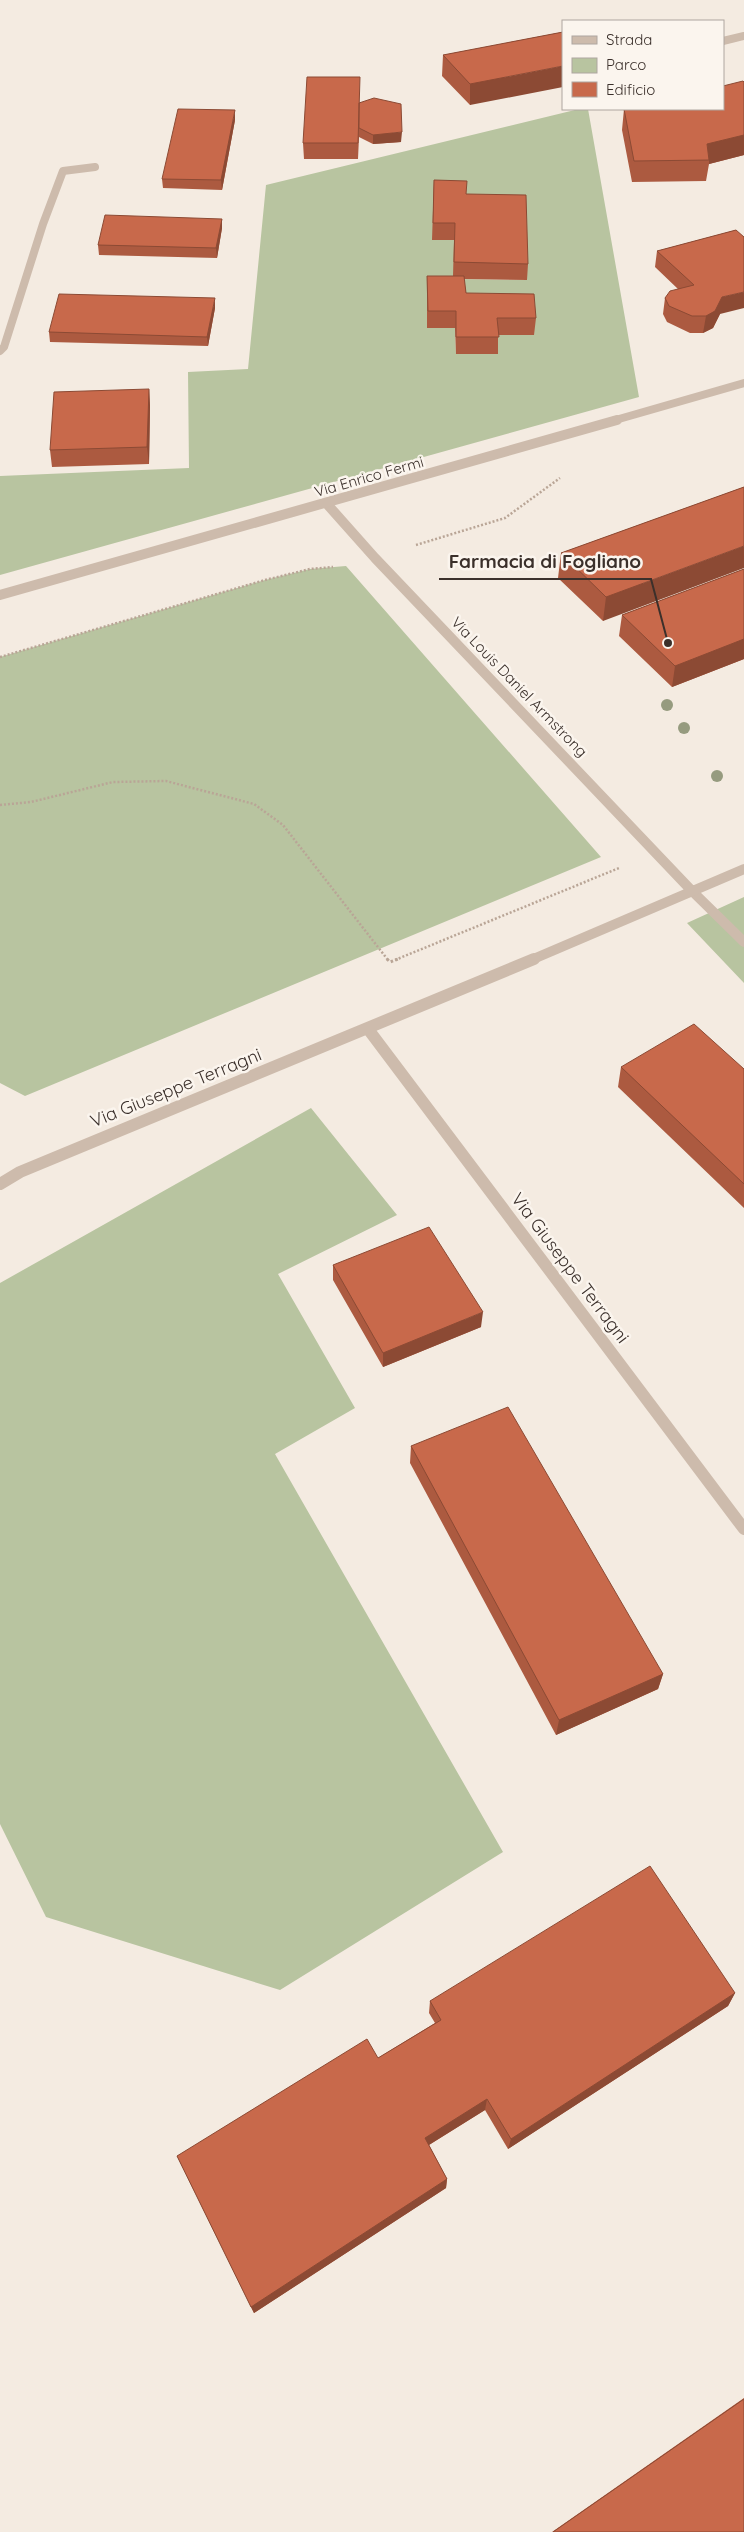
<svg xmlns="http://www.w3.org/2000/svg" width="744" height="2532" font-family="Quicksand,sans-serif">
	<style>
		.green { fill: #b8c4a0; fill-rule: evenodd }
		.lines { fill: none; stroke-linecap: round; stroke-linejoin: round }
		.path-far1 { stroke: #b9a596; stroke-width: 2.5; stroke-dasharray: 2 2; stroke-linecap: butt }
		.path { stroke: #b9a596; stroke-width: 3; stroke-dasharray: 2.5 2.5; stroke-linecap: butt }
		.pedestrian { stroke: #cdbbac; stroke-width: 10 }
		.minor-far2 { stroke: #cdbbac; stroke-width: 8 }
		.minor-far1 { stroke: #cdbbac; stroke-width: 10 }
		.minor { stroke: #cdbbac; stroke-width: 12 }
		.tertiary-far1 { stroke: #cdbbac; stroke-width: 8 }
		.tertiary { stroke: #cdbbac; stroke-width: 10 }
		.tree { fill: #969b7f }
		.wall { fill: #ac5a40 }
		.shaded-wall { fill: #8c4a34 }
		.building { fill: #c8694b; stroke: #8c4a34 }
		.labels { text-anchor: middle; stroke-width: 5; stroke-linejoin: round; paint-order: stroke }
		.far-street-label { font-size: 15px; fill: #3b302b; stroke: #fbf5ee }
		.street-label { font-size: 18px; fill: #3b302b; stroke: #fbf5ee }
		.leader { fill: none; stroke: #3b302b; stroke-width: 2 }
		.callout-dot { fill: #3b302b; stroke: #fbf5ee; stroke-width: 2 }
		.callout-label { font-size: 19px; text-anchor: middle; font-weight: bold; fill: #3b302b; stroke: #fbf5ee; stroke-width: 5; stroke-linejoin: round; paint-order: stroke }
	</style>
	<rect width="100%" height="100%" fill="#f4ebe1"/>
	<!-- green -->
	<path class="green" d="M579,109H588L639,397L0,575V476L189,468L188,372L248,369L266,185ZM454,240L526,280L454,279ZM532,310L534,335H496L456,354L455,328H427Z
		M346,566L601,857L25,1096L0,1083V657L265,580L310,569Z
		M744,897V983L687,923Z
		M311,1108L397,1215L278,1274L355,1408L275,1454L503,1852L280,1990L46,1917L0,1824V1283Z"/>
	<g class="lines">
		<!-- path-far1 -->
		<path class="path-far1" d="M416,545L505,518L560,478
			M0,657L265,580L310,569L333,567
			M0,805L31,802L113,782L166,781L254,804L283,825L388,960
			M395,960L619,868"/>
		<!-- path -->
		<path class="path" d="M387,959L390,962L398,959"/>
		<!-- pedestrian -->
		<path class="pedestrian" d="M691,890L744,942"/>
		<!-- minor-far2 -->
		<path class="minor-far2" d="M723,41L744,36
			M0,351L4,347L43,224L63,171L95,167"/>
		<!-- minor-far1 -->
		<path class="minor-far1" d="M327,504L375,558L691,890
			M531,960L744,869"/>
		<!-- minor -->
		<path class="minor" d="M368,1029L744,1529
			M0,1184L20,1172L534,959"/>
		<!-- tertiary-far1 -->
		<path class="tertiary-far1" d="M612,421L744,383"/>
		<!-- tertiary -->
		<path class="tertiary" d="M0,595L617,420"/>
	</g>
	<!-- trees -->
	<g class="tree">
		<circle cx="667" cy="705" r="6"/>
		<circle cx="684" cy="728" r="6"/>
		<circle cx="717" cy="776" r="6"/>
	</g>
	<!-- wall -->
	<path class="wall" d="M563,32L470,105L442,76L443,55Z
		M744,82V155L709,164L706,181L632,182L622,130L624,109Z
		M359,103L401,142L373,144L359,137L358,159H304L303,143Z
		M235,120L222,190L163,188L162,179Z
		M434,180L466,194L528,264L527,280L464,279L466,293L536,318L534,335H498V354H456L455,328H427V276H453L454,240H432Z
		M222,219V228L217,258L99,255L98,245Z
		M736,230L720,314L713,328L703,333H690L667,322L663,314L665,298L678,289L655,267L657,251Z
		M215,308L208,346L50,342L49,332Z
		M149,389L150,406L149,464L52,467L50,450Z
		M744,487L603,621L558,578L561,553Z
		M744,569V659L672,687L619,636L622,615Z
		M621,1067L744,1069V1208L618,1087Z
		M333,1265L481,1327L383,1367L333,1280Z
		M411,1446L663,1674L658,1689L556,1735L410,1463Z
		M735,1993L728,2006L508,2149L485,2110L429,2145L447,2179L446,2188L254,2313L177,2156L378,2058L435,2023L429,2013L430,2001Z
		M744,2398V2532H552Z"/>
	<!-- shaded-wall -->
	<path class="shaded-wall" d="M563,66V87L470,105V84Z
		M235,110V120L222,190L221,180Z
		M402,132L401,142L373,144V135Z
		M744,135V155L709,164V160L707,144Z
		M222,219V228L217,258L216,248Z
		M744,292V308L720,314L713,328L703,333L706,316L722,297Z
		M215,298V308L208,346L207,337Z
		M149,389L150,406L149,464L147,447Z
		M744,546V568L603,621L606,597Z
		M744,639V659L672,687L675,666Z
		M483,1312L481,1327L383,1367V1353Z
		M663,1674L658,1689L556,1735L559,1720Z
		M735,1993L728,2006L508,2149L511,2139Z
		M487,2099L485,2110L424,2148L425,2138Z
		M447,2179L446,2188L254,2313L251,2307Z"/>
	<!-- building -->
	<path class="building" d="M563,32V66L470,84L443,55Z
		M307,77H360L358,143H303Z
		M743,81L744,82V135L707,144L709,160L634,161L624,109H723V86Z
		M374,98L401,104L402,132L373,135L359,128V103Z
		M178,109L235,110L221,180L162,179Z
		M434,180L467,181L466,194L526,195L528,264L454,262L455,223H433Z
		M105,215L222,219L216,248L98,245Z
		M736,230L744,237V292L722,297L715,311L706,316H692L669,306L665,298L670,291L694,285L657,251Z
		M427,276H464L466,293L534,294L536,318H497L499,337H456V311H428Z
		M59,294L215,298L207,337L49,332Z
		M149,389L147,447L50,450L54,392Z
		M744,487V546L606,597L561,553Z
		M744,569V639L675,666L622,615Z
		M694,1024L744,1069V1184L621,1067Z
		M429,1227L483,1312L383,1353L333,1265Z
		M508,1407L663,1674L559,1720L411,1446Z
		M650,1866L735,1993L511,2139L487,2099L425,2138L447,2179L251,2307L177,2156L367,2039L378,2058L441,2020L430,2001Z
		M744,2399V2532H553Z"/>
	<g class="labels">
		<!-- far-street labels -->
		<g class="far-street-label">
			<text transform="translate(369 477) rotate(-16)" y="5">Via Enrico Fermi</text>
			<text transform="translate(519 687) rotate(46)" y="5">Via Louis Daniel Armstrong</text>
		</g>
		<!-- street labels -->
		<g class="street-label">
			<text transform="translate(176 1088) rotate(-22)" y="6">Via Giuseppe Terragni</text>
			<text transform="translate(570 1268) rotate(53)" y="6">Via Giuseppe Terragni</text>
		</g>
	</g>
	<!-- callouts -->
	<path class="leader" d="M668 643L651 579H439"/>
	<circle class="callout-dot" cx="668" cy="643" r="5"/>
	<g class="callout-label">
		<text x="545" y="568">Farmacia di Fogliano</text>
	</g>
	<!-- legend -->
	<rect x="562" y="20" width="162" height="90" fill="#fbf5ee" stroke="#aea6a0"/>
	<rect x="572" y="36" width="25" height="8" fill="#cdbbac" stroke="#aea6a0"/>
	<text x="606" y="45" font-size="15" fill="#3b302b">Strada</text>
	<rect x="572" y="58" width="25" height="15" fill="#b8c4a0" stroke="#aea6a0"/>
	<text x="606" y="70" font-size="15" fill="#3b302b">Parco</text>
	<rect x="572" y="82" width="25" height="15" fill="#c8694b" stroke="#aea6a0"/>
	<text x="606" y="95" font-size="15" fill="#3b302b">Edificio</text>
</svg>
